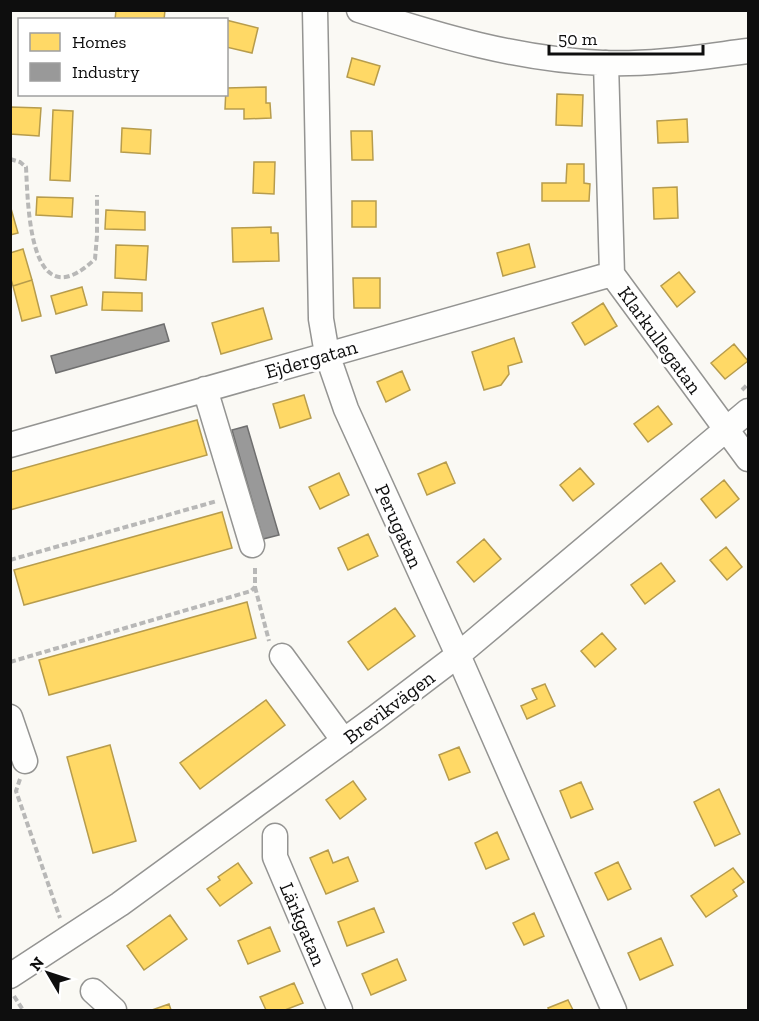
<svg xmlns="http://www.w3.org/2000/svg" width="759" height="1021" font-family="'Zilla Slab',serif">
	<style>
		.homes { fill: #ffd966; stroke: #b79c4c; stroke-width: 1.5 }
		.industry { fill: #999; stroke: #6f6f6f; stroke-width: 1.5 }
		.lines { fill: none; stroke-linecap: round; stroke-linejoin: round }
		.minor-casing { stroke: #949492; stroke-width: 27 }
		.path { stroke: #b8b8b7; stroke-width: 4; stroke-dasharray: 6 3; stroke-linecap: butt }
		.minor { stroke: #fefefd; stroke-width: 24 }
		.labels { text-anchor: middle; stroke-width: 6; stroke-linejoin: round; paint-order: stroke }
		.street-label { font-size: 20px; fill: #0e0e0e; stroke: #fff }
	</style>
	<rect width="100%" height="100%" fill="#faf9f4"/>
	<!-- homes -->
	<path class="homes" d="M116,10H165L164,20H115Z
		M226,20L258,28L252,53L226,47Z
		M352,58L380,66L374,85L347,77Z
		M266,87V103H270L271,118L244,119V109H225L226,88Z
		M557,94L583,95L582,126L556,125Z
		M10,107L41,108L39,136L10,134Z
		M53,110L73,111L70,181L50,180Z
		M687,119L688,142L658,143L657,121Z
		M122,128L151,130L150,154L121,152Z
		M351,131H372L373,160H352Z
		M254,162H275L274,194L253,193Z
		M567,164H584V183L590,184L589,201H542V183H566Z
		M677,187L678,218L654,219L653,188Z
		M37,197L73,198L72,217L36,215Z
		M352,201H376V227H352Z
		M10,205L18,233L10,235Z
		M106,210L145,212V230L105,229Z
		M271,227V233H278L279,261L233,262L232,228Z
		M529,244L535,267L503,276L497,253Z
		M116,245L148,246L146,280L115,278Z
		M23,249L32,280L13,286L10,276V253Z
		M679,272L695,292L677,307L661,286Z
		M353,278H380V308H354Z
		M32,280L41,316L22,321L13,286Z
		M82,287L87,305L56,314L51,296Z
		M103,292L142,293V311L102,310Z
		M603,303L617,326L585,345L572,323Z
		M263,308L272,339L221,354L212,323Z
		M514,338L522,362L508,366L509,374L501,385L484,390L472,352Z
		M734,344L748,361L725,379L711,363Z
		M402,371L410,390L386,402L377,382Z
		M304,395L311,418L280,428L273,404Z
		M658,406L672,424L648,442L634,424Z
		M197,420L207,455L10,510V472Z
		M446,462L455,483L427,495L418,474Z
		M580,468L594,484L573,501L560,485Z
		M339,473L349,495L320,509L309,487Z
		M724,480L739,499L716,518L701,499Z
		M222,512L232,548L24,605L14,570Z
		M368,534L378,556L348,570L338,548Z
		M484,539L501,559L474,582L457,562Z
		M726,547L742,567L727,580L710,560Z
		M661,563L675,581L645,604L631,585Z
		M247,602L256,638L49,695L39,660Z
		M395,608L415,636L368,670L348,642Z
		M602,633L616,649L595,667L581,651Z
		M545,684L555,706L527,719L521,706L537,699L532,689Z
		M266,700L285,725L200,789L180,763Z
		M110,745L136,841L93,853L67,757Z
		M459,747L470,772L449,780L439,755Z
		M353,781L366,799L340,819L326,800Z
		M581,782L593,809L571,818L560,791Z
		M719,789L740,834L715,846L694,802Z
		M497,832L509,859L486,869L475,843Z
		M328,850L333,863L348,857L358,881L326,894L310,858Z
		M618,862L631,889L608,900L595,873Z
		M238,863L252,883L220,906L207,889L220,880L218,877Z
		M733,868L744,882L733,890L737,896L706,917L691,896Z
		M374,908L384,932L347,946L338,922Z
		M534,913L544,936L524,945L513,923Z
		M170,915L187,939L144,970L127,946Z
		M270,927L280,951L248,964L238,941Z
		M661,938L673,965L640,980L628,953Z
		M397,959L406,980L371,995L362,974Z
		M294,983L303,1003L285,1010H266L260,997Z
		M568,1000L573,1010H549L548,1008Z
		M169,1004L171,1010H152Z"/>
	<!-- industry -->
	<path class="industry" d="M164,324L169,341L56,373L51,356Z
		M247,426L279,535L263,539L232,430Z"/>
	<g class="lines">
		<!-- minor casing -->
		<g class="minor-casing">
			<path id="minor" d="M315,10L321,319L327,354L346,409L458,655L614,1010
				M359,10C439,36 519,60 603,63C652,65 700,57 748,51
				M606,63L612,274L748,459
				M205,389L252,545
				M10,445L612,274
				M282,656L344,741
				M10,717L25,761
				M275,836V857L340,1010
				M10,976L120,904L375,718L458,655L748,411
				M93,991L114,1010"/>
		</g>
		<!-- path -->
		<path class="path" d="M10,159L20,162L26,167C28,205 29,322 95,259L97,236V195
			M742,390L748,384
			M10,560L217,501
			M255,587L269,641
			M10,662L251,591L255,587V565
			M20,779L16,791L60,918
			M14,996L23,1010"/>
		<!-- minor -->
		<use href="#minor" class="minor"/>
	</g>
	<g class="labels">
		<!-- street labels -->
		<g class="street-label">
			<text transform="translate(660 340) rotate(54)" y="7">Klarkullegatan</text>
			<text transform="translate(311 359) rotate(-16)" y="7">Ejdergatan</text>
			<text transform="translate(399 526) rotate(66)" y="7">Perugatan</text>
			<text transform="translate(389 707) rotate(-37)" y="7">Brevikvägen</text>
			<text transform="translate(303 924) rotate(67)" y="7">Lärkgatan</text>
		</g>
	</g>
	<!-- border -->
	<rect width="759" height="1021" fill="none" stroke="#0e0e0e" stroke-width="24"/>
	<!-- legend -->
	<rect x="18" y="18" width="210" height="78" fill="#ffffff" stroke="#9f9f9f" stroke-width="1.5"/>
	<rect x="30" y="33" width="30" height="18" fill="#ffd966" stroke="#9f9f9f" stroke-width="1.5"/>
	<text x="72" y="48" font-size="18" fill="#0e0e0e">Homes</text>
	<rect x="30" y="63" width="30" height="18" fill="#999999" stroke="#9f9f9f" stroke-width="1.5"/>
	<text x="72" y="78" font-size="18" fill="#0e0e0e">Industry</text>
	<!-- north arrow -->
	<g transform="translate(48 973) rotate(309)" stroke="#ffffff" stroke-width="4.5" paint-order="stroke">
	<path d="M0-4.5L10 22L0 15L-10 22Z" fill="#0e0e0e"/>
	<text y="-9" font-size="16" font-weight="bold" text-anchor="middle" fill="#0e0e0e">N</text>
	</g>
	<!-- scale -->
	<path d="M549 45v9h154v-9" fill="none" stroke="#0e0e0e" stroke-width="3"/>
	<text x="558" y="45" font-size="18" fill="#0e0e0e" stroke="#ffffff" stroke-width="4.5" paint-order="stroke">50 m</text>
</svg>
